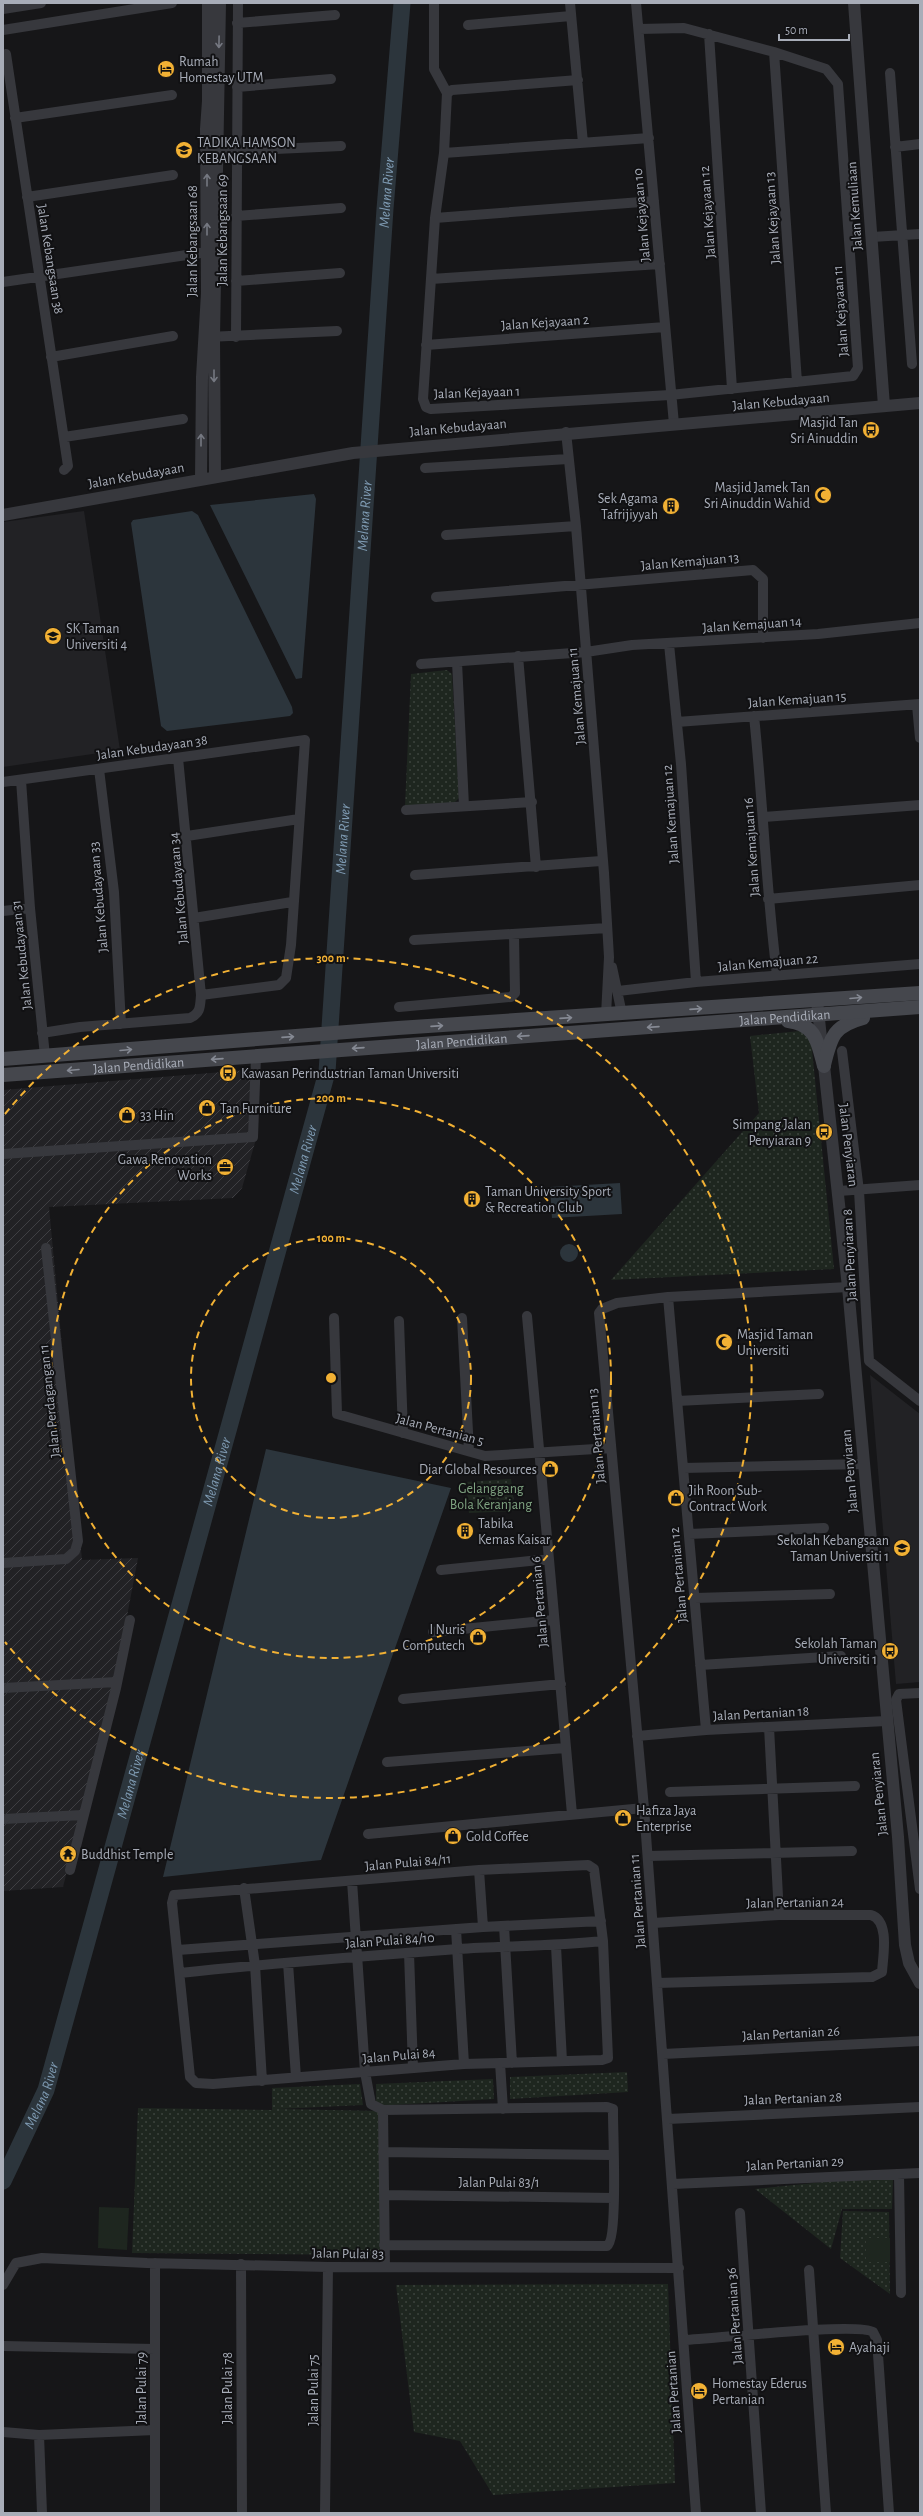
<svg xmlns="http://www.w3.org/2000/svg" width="923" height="2516" font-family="'Alegreya Sans',sans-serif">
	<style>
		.built { fill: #222225 }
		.industrial { fill: url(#industrial-furrows) }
		.grass { fill: url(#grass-dots) }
		.garden { fill: #1e261f }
		.water { fill: #2c353c }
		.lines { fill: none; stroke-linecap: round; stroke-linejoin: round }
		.river { stroke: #2c353c; stroke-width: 17 }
		.minor { stroke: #37383d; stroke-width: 10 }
		.tertiary { stroke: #37383d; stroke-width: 12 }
		.secondary { stroke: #45474d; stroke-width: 14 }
		.oneway { stroke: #757881 }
		.oneway2 { stroke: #858993 }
		.ring { fill: none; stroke: #f2b134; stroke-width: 2; stroke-dasharray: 7 5 }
		.labels { text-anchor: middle; stroke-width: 4; stroke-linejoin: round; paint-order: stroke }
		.poi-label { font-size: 14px; fill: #a8adb8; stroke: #111113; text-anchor: start }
		.street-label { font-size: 14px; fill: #a8adb8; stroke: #111113 }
		.park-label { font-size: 14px; fill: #7fa381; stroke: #111113 }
		.water-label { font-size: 15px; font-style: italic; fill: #7f9bb3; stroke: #111113 }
		.centre { fill: #f2b134; stroke: #111113; stroke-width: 2 }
		.ring-label { font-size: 12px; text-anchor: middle; font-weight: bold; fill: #f2b134; stroke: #111113; stroke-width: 4; stroke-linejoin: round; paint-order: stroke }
	</style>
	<defs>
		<pattern id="industrial-furrows" width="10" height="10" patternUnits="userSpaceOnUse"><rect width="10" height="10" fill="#222225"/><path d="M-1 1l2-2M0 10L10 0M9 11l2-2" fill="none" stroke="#3f3f43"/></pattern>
		<pattern id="grass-dots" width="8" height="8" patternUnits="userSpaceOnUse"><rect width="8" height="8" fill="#1e261f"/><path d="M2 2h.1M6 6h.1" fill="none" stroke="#3c433d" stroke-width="1.8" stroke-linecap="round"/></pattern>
	</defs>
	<rect width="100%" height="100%" fill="#161618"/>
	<!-- built -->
	<path class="built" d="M84,511L120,750L3,767V522Z
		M870,1375L920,1414V1682L896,1684Z"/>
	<!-- industrial -->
	<path class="industrial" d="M259,1069L256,1139L242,1188L233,1198L49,1207L82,1560L138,1558L114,1685L63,1887L3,1891V1090Z"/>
	<!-- grass -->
	<path class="grass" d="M447,670L452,674L459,798L454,803L405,806L411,674Z
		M810,1030L834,1269L611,1280L759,1113L750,1036Z
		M511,1479L515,1511L469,1513L466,1482Z
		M627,2072L628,2092L510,2099V2077Z
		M493,2079L494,2099L376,2106V2084Z
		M360,2084L363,2105L278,2109L382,2111L381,2255L132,2253L138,2108L272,2110V2088Z
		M893,2179L892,2209H842L831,2249L755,2189L833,2181Z
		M843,2211L889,2212L890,2294L840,2258Z
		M668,2284L675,2483L493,2495L460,2441L414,2432L396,2285Z"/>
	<!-- garden -->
	<path class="garden" d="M99,2207L129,2208L127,2250L98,2248Z
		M866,2238H890V2262H866Z"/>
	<!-- water -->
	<path class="water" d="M314,494L316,499L302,678L296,679L210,505Z
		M192,511L198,515L292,707L293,713L290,716L167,731L161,726L131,523L133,520Z
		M620,1183L622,1214L552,1218L550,1187Z
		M560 1253a9 9 0 1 1 18 0a9 9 0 1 1-18 0Z
		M266,1449L451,1488L321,1860L163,1877Z"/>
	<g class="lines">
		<!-- river -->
		<path class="river" id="s1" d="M3,2181L46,2090L327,1072L385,209L402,3"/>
		<!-- minor -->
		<path class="minor" d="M434,3V69L447,93
			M570,3L583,143
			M636,3L674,424
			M3,9L41,3
			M237,23L335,15
			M468,25L571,16
			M3,30L172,3
			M709,34L732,389
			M774,52L797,382
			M6,54L68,466L64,470
			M890,73L912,364
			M237,87L331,79
			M447,93L444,153L435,218L423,399L426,407L431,409L670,395L853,376L858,368L838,84L826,69L774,52L684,28L639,29
			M447,93L452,90L578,80
			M15,118L172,95
			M895,147L920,144
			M211,152L341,146
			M444,153L649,138
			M27,197L173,175
			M236,216L341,208
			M435,218L654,201
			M872,237L920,234
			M431,279L660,264
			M236,281L340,273
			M3,282L214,251
			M208,337L337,331
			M236,337L238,3
			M426,345L665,327
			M51,357L173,336
			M566,432L576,526L604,873L609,957L606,1015
			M64,437L183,419
			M425,468L568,459
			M446,535L576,526
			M436,597L753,570L763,579V638
			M669,644L681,764L696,982
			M518,656L536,867
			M457,662L464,806
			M421,664L586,652L632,645L818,634L920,623
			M917,705L920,738
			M754,716C763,802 766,889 777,975
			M677,722L920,704
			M99,769L114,892L121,1024
			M21,780L30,908L45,1056
			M3,782L305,740L291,945L286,978L279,985L201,995
			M406,810L532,802
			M764,817L920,805
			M187,836L299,819
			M415,875L601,861
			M768,899L920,885
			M3,911L30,908
			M194,918L292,902
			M414,940L607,928
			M612,967L622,1014
			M618,991L696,982L920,964
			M399,1007L511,997L515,993L514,935
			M42,1033L80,1027L190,1018C201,1013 200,1006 201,995L178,758
			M842,1051L859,1191L869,1361L920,1401
			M3,1154L253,1137L256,1056
			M839,1191L920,1185
			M668,1297L706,1730
			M527,1316L572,1814
			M334,1318L337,1414L485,1456L611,1448
			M462,1318L469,1451
			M399,1321L403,1433
			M677,1401L819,1394
			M683,1468L864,1464
			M689,1534L824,1528
			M3,1563L66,1559L75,1551L78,1541L46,1248
			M441,1570L549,1559
			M695,1598L830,1594
			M433,1632L553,1620
			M700,1665L841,1656
			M3,1688L117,1682
			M920,1693L899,1694L896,1700L920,1889
			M403,1699L561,1684
			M769,1727L779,1915
			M637,1736L706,1730L886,1721
			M387,1762L565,1748
			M670,1792L855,1786
			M3,1819L83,1815
			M368,1834L644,1808
			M648,1856L852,1851
			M588,1865L594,1869L603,1941L608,2058L602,2060L464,2064L213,2084L196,2083L190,2077L172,1903L174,1895L479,1870Z
			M70,1870L116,1688L130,1620
			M479,1870L483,1927
			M352,1881L365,2072L371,2104L383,2110L607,2107L613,2109V2114C613,2133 618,2239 607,2246L384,2245
			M244,1888L255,1965L262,2081
			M653,1923L779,1915H871C890,1921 883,1956 882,1972L872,1977L657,1983
			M504,1926L512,2063
			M456,1929L464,2064
			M556,1946L562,2061
			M178,1950L483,1927L601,1921
			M409,1953L413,2068
			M288,1963L296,2077
			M180,1973C273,1963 365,1956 458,1949C506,1946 554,1946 603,1941
			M663,2054L920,2041
			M500,2063L503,2109
			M383,2110L385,2267
			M668,2119L920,2107
			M383,2152L613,2155
			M899,2174L901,2293
			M673,2184L920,2173
			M384,2195L614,2198
			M740,2213L761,2513
			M241,2264L242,2513
			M809,2270L826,2513
			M3,2285L16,2263L42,2258L147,2263L328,2267L679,2268
			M684,2340C713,2339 857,2322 873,2332L877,2340L889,2513
			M3,2346L155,2349
			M3,2432L39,2435L155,2430
			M39,2435L42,2513
			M155,2513V2263
			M325,2513L328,2267
			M696,2513L644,1808L599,1313L602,1309L617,1303L668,1297L848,1287"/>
		<!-- tertiary -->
		<path class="tertiary" d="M854,3L884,406
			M215,477L214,337L220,3
			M201,479L202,377L207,293L206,129L208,101V3
			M3,515L353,453L920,403
			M817,1001L848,1287L898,1837L905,1945L909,1963L920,1983"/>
		<!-- secondary -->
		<g class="secondary">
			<path d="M788,1021C816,1024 818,1043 824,1066"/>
			<path d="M3,1059L398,1028L920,993"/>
			<path d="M824,1065C831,1037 833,1026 863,1018"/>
			<path id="s2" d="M3,1075L920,1007"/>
		</g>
	</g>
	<!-- one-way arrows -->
	<defs><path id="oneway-shaft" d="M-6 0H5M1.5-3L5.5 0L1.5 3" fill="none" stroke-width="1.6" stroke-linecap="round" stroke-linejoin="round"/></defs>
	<g class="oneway">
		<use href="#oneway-shaft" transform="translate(219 42) rotate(91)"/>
		<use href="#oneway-shaft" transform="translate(207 180) rotate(-90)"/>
		<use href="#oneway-shaft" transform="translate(207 229) rotate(-90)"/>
		<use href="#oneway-shaft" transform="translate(214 376) rotate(90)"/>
		<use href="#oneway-shaft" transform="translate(201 440) rotate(-90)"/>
	</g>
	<g class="oneway2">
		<use href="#oneway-shaft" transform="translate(856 998) rotate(-5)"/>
		<use href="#oneway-shaft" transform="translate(696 1009) rotate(-4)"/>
		<use href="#oneway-shaft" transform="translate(566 1018) rotate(-4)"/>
		<use href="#oneway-shaft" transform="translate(437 1026) rotate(-4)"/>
		<use href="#oneway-shaft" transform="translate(653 1027) rotate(176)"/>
		<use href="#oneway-shaft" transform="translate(523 1036) rotate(176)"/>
		<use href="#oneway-shaft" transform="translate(288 1037) rotate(-4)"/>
		<use href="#oneway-shaft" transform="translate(358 1048) rotate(176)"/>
		<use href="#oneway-shaft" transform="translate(126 1050) rotate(-5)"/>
		<use href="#oneway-shaft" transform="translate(217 1059) rotate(176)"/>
		<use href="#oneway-shaft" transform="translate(73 1070) rotate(175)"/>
	</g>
	<!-- distance rings -->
	<g class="ring">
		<circle cx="331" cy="1378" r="140"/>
		<circle cx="331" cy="1378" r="280"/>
		<path d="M5 1114A420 420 0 1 1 5 1642"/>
	</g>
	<!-- icons -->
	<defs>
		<g id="hotel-disc" transform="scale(0.9)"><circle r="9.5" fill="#f2b134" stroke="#111113"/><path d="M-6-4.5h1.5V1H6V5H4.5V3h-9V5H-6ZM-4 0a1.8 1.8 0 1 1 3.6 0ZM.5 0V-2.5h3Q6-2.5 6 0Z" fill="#111"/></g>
		<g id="school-disc" transform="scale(0.9)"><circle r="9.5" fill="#f2b134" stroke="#111113"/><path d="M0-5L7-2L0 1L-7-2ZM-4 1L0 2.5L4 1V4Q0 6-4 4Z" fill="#111"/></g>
		<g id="bus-disc" transform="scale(0.9)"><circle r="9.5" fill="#f2b134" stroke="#111113"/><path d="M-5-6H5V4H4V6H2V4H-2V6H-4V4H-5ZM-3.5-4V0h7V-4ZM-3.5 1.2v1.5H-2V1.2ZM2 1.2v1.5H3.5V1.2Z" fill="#111"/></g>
		<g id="mosque-disc" transform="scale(0.9)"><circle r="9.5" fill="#f2b134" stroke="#111113"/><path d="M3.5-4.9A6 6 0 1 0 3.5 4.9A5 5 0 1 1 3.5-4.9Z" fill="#111"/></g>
		<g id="building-disc" transform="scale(0.9)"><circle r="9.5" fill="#f2b134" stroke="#111113"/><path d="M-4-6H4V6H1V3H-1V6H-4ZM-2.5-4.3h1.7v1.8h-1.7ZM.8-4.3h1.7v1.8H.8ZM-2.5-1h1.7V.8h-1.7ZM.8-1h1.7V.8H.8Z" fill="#111"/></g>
		<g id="shop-disc" transform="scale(0.9)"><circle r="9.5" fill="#f2b134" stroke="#111113"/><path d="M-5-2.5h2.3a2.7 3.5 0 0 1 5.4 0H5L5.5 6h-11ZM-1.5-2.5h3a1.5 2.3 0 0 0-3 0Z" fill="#111"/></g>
		<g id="office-disc" transform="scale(0.9)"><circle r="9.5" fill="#f2b134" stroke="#111113"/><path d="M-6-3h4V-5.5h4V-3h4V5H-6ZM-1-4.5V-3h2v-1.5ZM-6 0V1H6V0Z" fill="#111"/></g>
		<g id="temple-disc" transform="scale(0.9)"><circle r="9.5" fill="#f2b134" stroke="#111113"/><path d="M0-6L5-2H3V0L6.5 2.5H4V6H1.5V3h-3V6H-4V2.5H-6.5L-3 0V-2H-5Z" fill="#111"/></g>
	</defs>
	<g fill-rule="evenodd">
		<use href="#hotel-disc" x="166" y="69"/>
		<use href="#school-disc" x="184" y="150"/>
		<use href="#bus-disc" x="871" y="430"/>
		<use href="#mosque-disc" x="823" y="495"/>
		<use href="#building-disc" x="671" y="506"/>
		<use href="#school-disc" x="53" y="636"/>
		<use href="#bus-disc" x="228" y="1073"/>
		<use href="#shop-disc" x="207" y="1108"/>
		<use href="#shop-disc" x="127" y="1115"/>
		<use href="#bus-disc" x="824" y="1132"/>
		<use href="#office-disc" x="225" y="1167"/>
		<use href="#building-disc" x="472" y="1199"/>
		<use href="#mosque-disc" x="724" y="1342"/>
		<use href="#shop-disc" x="550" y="1469"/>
		<use href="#shop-disc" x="676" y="1498"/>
		<use href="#building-disc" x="465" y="1531"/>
		<use href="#school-disc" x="902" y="1548"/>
		<use href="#shop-disc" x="478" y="1637"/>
		<use href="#bus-disc" x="890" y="1651"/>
		<use href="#shop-disc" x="623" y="1818"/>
		<use href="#shop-disc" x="453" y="1836"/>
		<use href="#temple-disc" x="68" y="1854"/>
		<use href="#hotel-disc" x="836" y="2347"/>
		<use href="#hotel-disc" x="699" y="2391"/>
	</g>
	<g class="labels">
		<!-- poi labels -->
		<g class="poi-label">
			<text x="179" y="66">Rumah<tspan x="179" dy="16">Homestay UTM</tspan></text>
			<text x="197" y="147">TADIKA HAMSON<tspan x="197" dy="16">KEBANGSAAN</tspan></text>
			<text x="858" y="427" text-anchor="end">Masjid Tan<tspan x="858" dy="16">Sri Ainuddin</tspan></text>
			<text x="810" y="492" text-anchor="end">Masjid Jamek Tan<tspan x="810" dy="16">Sri Ainuddin Wahid</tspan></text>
			<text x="658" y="503" text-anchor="end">Sek Agama<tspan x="658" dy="16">Tafrijiyyah</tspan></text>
			<text x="66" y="633">SK Taman<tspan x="66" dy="16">Universiti 4</tspan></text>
			<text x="241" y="1078">Kawasan Perindustrian Taman Universiti</text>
			<text x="220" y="1113">Tan Furniture</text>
			<text x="140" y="1120">33 Hin</text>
			<text x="811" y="1129" text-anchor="end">Simpang Jalan<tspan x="811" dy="16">Penyiaran 9</tspan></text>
			<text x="212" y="1164" text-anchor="end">Gawa Renovation<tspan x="212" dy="16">Works</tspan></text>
			<text x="485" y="1196">Taman University Sport<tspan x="485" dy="16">&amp; Recreation Club</tspan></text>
			<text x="737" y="1339">Masjid Taman<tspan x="737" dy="16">Universiti</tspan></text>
			<text x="537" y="1474" text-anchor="end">Diar Global Resources</text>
			<text x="689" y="1495">Jih Roon Sub-<tspan x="689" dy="16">Contract Work</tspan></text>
			<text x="478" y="1528">Tabika<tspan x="478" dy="16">Kemas Kaisar</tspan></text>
			<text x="889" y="1545" text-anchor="end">Sekolah Kebangsaan<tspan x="889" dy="16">Taman Universiti 1</tspan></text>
			<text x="465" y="1634" text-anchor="end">I Nuris<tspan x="465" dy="16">Computech</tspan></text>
			<text x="877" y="1648" text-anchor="end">Sekolah Taman<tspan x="877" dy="16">Universiti 1</tspan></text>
			<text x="636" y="1815">Hafiza Jaya<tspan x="636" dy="16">Enterprise</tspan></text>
			<text x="466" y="1841">Gold Coffee</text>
			<text x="81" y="1859">Buddhist Temple</text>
			<text x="849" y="2352">Ayahaji</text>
			<text x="712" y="2388">Homestay Ederus<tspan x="712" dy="16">Pertanian</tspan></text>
		</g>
		<!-- street labels -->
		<g class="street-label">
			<text transform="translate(854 206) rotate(-94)" y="5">Jalan Kemuliaan</text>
			<text transform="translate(707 212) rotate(-94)" y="5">Jalan Kejayaan 12</text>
			<text transform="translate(641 215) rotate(-95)" y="5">Jalan Kejayaan 10</text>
			<text transform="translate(772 218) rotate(-94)" y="5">Jalan Kejayaan 13</text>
			<text transform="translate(222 230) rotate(-90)" y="5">Jalan Kebangsaan 69</text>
			<text transform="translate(192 241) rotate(-90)" y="5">Jalan Kebangsaan 68</text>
			<text transform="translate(51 259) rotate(81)" y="5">Jalan Kebangsaan 38</text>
			<text transform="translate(840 311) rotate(-94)" y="5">Jalan Kejayaan 11</text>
			<text transform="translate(545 322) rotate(-4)" y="5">Jalan Kejayaan 2</text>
			<text transform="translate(477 392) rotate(-2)" y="5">Jalan Kejayaan 1</text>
			<text transform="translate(781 401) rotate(-5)" y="5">Jalan Kebudayaan</text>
			<text transform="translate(458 427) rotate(-5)" y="5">Jalan Kebudayaan</text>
			<text transform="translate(136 475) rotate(-10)" y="5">Jalan Kebudayaan</text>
			<text transform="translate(690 561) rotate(-5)" y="5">Jalan Kemajuan 13</text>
			<text transform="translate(752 624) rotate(-4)" y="5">Jalan Kemajuan 14</text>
			<text transform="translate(576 696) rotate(-95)" y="5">Jalan Kemajuan 11</text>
			<text transform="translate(797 699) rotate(-4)" y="5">Jalan Kemajuan 15</text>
			<text transform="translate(152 747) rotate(-8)" y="5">Jalan Kebudayaan 38</text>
			<text transform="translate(670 814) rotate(-94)" y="5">Jalan Kemajuan 12</text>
			<text transform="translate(751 847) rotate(-94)" y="5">Jalan Kemajuan 16</text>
			<text transform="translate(178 888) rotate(-95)" y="5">Jalan Kebudayaan 34</text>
			<text transform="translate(98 897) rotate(-95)" y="5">Jalan Kebudayaan 33</text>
			<text transform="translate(21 955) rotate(-96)" y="5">Jalan Kebudayaan 31</text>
			<text transform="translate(768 962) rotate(-5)" y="5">Jalan Kemajuan 22</text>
			<text dy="5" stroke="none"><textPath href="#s2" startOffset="784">Jalan Pendidikan</textPath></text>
			<text dy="5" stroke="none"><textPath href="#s2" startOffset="460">Jalan Pendidikan</textPath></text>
			<text dy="5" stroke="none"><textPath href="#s2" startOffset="136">Jalan Pendidikan</textPath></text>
			<text transform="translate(849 1145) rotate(83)" y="5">Jalan Penyiaran</text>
			<text transform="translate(849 1255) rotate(-93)" y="5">Jalan Penyiaran 8</text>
			<text transform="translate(49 1401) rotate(-96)" y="5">Jalan Perdagangan 11</text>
			<text transform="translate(440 1429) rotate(15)" y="5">Jalan Pertanian 5</text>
			<text transform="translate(596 1436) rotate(-95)" y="5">Jalan Pertanian 13</text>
			<text transform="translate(849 1471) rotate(-95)" y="5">Jalan Penyiaran</text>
			<text transform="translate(678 1575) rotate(-95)" y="5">Jalan Pertanian 12</text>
			<text transform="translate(539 1602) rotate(-95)" y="5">Jalan Pertanian 6</text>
			<text transform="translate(761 1713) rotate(-3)" y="5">Jalan Pertanian 18</text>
			<text transform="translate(878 1794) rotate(-96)" y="5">Jalan Penyiaran</text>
			<text transform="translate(408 1862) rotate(-5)" y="5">Jalan Pulai 84/11</text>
			<text transform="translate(637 1901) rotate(-94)" y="5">Jalan Pertanian 11</text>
			<text transform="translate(795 1902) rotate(-1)" y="5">Jalan Pertanian 24</text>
			<text transform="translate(390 1940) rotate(-4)" y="5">Jalan Pulai 84/10</text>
			<text transform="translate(791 2033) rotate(-3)" y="5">Jalan Pertanian 26</text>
			<text transform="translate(399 2055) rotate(-5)" y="5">Jalan Pulai 84</text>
			<text transform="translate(793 2098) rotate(-2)" y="5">Jalan Pertanian 28</text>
			<text transform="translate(795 2163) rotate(-3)" y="5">Jalan Pertanian 29</text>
			<text x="499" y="2187">Jalan Pulai 83/1</text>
			<text transform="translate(348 2253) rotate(1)" y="5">Jalan Pulai 83</text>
			<text transform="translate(734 2316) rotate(-94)" y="5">Jalan Pertanian 36</text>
			<text transform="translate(141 2388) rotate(-90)" y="5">Jalan Pulai 79</text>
			<text transform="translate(227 2388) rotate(-90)" y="5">Jalan Pulai 78</text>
			<text transform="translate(313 2390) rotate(-90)" y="5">Jalan Pulai 75</text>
			<text transform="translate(673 2392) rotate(-94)" y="5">Jalan Pertanian</text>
		</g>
		<!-- park labels -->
		<g class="park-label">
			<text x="491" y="1493">Gelanggang<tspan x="491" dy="16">Bola Keranjang</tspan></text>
		</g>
		<!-- water labels -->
		<g class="water-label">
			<text dy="5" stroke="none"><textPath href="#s1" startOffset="2038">Melana River</textPath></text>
			<text dy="5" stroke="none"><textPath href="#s1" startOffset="1714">Melana River</textPath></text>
			<text dy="5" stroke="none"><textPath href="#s1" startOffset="1390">Melana River</textPath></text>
			<text dy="5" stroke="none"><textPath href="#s1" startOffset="1066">Melana River</textPath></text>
			<text dy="5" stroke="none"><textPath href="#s1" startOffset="742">Melana River</textPath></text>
			<text dy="5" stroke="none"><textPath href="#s1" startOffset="418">Melana River</textPath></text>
			<text dy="5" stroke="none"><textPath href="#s1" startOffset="94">Melana River</textPath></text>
		</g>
	</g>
	<circle cx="331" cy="1378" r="6" class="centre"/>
	<g class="ring-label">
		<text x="331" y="962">300 m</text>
		<text x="331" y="1102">200 m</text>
		<text x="331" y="1242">100 m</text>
	</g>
	<!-- border -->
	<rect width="923" height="2516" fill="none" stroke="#a8adb8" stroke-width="8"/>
	<!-- scale -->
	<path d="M779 34v6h70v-6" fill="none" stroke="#a8adb8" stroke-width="2"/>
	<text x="785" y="34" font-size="12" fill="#a8adb8" stroke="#111113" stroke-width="3" paint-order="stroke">50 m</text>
</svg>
